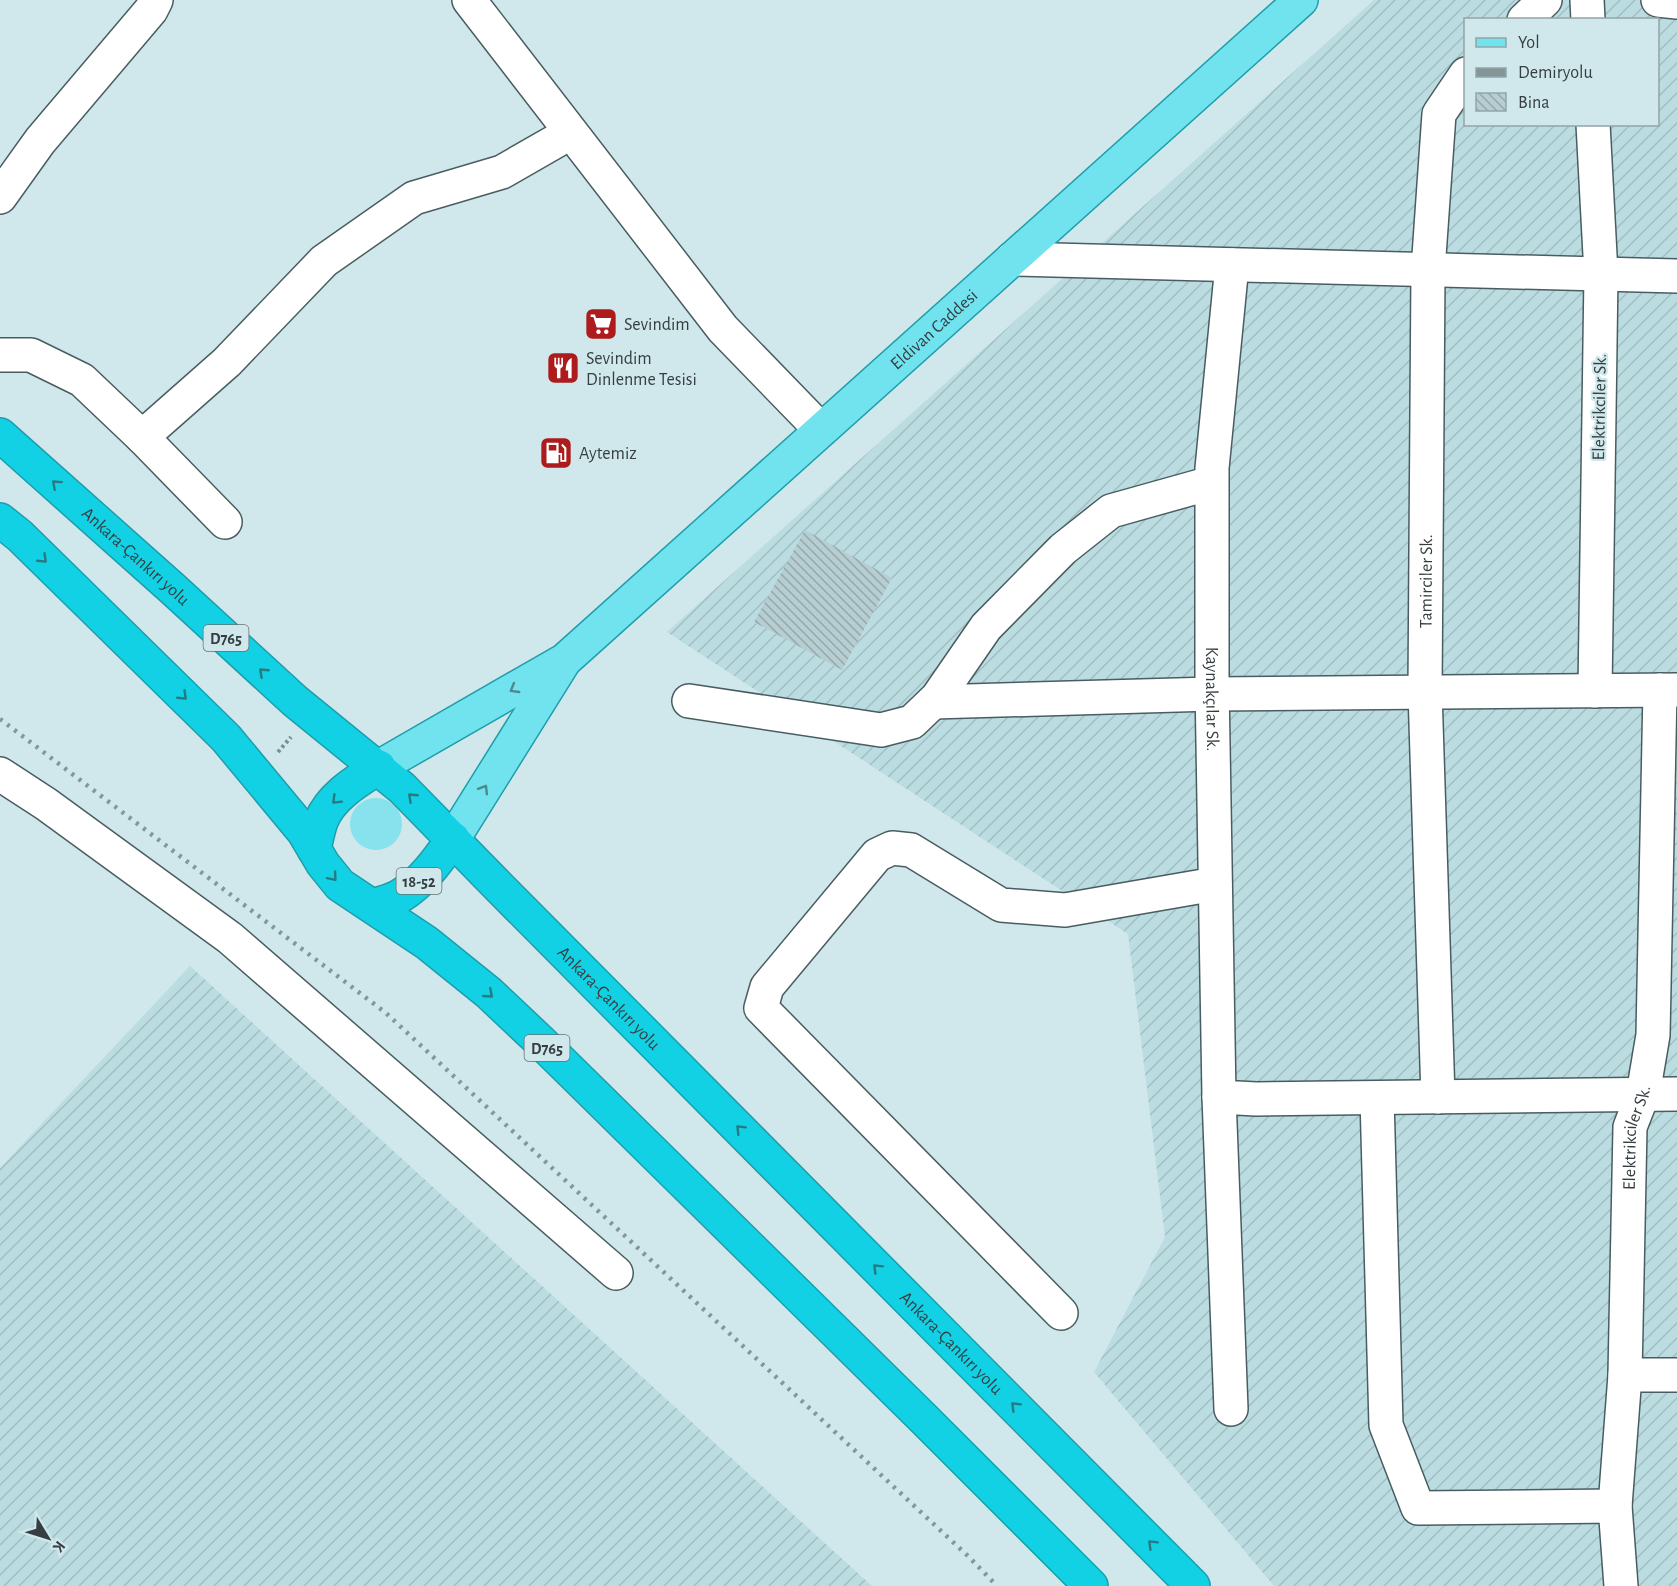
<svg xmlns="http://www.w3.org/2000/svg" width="1677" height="1586" font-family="'Alegreya Sans',sans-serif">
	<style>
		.industrial { fill: url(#industrial-furrows); fill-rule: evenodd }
		.grass { fill: #88e2ee }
		.building { fill: url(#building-back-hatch) }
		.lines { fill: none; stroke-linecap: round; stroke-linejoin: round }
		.minor-casing { stroke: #495d60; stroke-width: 36 }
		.major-casing { stroke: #1e9eab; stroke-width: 36 }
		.highway-casing { stroke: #1e9eab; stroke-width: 36 }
		.path { stroke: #7d8c8f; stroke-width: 4; stroke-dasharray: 3 3; stroke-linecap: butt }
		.minor { stroke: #fff; stroke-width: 33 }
		.major { stroke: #71e3ef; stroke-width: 33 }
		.highway { stroke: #12d1e5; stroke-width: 33 }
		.rail { stroke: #859698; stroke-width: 4.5; stroke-dasharray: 3 6; stroke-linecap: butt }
		.oneway { stroke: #277982 }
		.oneway2 { stroke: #50888f }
		.labels { text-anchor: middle; stroke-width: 4.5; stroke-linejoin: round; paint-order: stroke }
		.shield { fill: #d0e8eb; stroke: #647173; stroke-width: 1.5 }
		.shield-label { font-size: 16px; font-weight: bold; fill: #353e40 }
		.poi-label { font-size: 18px; fill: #353e40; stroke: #d0e8eb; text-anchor: start }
		.street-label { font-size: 18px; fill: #353e40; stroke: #d0e8eb }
	</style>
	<defs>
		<pattern id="industrial-furrows" width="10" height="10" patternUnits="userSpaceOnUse" patternTransform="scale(1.5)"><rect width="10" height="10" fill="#bbdde1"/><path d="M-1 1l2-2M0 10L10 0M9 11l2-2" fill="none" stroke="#a1bfc2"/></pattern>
		<pattern id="building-back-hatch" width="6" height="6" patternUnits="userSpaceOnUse" patternTransform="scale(1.5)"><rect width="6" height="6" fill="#b6cdd1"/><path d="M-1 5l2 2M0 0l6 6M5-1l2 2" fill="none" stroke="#95a8ab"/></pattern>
	</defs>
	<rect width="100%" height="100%" fill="#d0e8eb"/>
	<!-- industrial -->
	<path class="industrial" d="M1374,0H1677V1586H1274L1094,1372L1165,1237L1128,934L667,632ZM1466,20H1658V124H1466Z
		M190,966L872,1586H0V1168Z"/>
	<!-- grass -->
	<path class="grass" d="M350 824a26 26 0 1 1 52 0a26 26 0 1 1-52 0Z"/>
	<!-- building -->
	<path class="building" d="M805,530L892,578L842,670L754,622Z"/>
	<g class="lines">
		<!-- minor casing -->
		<g class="minor-casing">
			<g id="minor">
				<path d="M469,0L723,329L821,430"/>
				<path d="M1587,0L1588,20"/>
				<path d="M1658,0L1677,2"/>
				<path d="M1524,20L1545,0"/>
				<path d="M1593,124L1601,274L1595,691"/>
				<path d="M0,197L40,141L151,10L156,0"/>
				<path d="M1012,259L1677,276"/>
				<path id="s1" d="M1232,265L1212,468V685L1219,1097L1256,1099L1677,1094"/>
				<path d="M0,355H31L82,380L142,437L227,362L324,261L414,198L502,172L570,133"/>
				<path d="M142,437L225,522"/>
				<path d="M689,701L881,730L912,722L937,698L986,627L1063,549L1111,511L1211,483"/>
				<path d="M933,702L1212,694L1677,690"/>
				<path d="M0,774L46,804L230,938L616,1273"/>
				<path d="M1219,1097L1231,1409"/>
				<path id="s2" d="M1438,1097L1425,692L1428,270L1439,114L1466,74"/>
				<path d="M1377,1098L1386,1425L1418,1508L1615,1506"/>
				<path d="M1061,1313L761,1008L767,987L877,855L892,848L911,850L1001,905L1065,910L1215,884"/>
				<path d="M1625,1375H1677"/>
				<path id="s3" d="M1621,1586L1615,1506L1625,1375L1630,1127L1643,1094L1653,1035L1660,690"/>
			</g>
		</g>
		<!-- major casing -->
		<g class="major-casing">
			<g id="major">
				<path id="s4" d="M379,767L565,660L1301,0"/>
				<path d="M453,839L563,663"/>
			</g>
		</g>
		<!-- highway casing -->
		<g class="highway-casing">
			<g id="highway">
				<path id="s5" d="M0,435L173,589L295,701L402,788L498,886L1193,1586"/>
				<path d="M0,520L20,536L226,738L304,832L323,864L340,885L427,943L489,993L542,1043L921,1416L1091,1586"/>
				<path d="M314,849C316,840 318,830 321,821C331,796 357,781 379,767"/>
				<path d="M373,906C381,903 392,901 400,896C422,883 438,860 453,839"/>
			</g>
		</g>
		<!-- path -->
		<path class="path" d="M278,752L291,737"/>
		<!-- minor -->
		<use href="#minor" class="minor"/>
		<!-- major -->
		<use href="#major" class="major"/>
		<!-- highway -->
		<use href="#highway" class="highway"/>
		<!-- rail -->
		<path class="rail" d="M0,719L386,1013L969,1557L997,1586"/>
	</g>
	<!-- one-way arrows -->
	<defs><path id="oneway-chevron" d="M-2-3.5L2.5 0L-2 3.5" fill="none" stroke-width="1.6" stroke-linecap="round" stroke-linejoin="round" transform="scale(1.5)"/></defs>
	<g class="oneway">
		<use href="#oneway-chevron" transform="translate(56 484) rotate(-138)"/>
		<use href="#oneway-chevron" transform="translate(43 559) rotate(44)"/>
		<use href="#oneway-chevron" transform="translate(263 672) rotate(-137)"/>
		<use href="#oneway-chevron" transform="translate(183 696) rotate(44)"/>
		<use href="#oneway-chevron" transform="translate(412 797) rotate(-137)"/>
		<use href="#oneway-chevron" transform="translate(336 800) rotate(135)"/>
		<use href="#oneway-chevron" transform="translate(333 877) rotate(50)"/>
		<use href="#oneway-chevron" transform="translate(489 994) rotate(41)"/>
		<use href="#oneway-chevron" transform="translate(740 1129) rotate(-135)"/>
		<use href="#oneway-chevron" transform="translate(877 1268) rotate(-135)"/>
		<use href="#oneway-chevron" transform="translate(1015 1406) rotate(-135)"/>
		<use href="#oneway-chevron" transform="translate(1152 1544) rotate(-135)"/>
	</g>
	<g class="oneway2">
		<use href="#oneway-chevron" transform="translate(514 689) rotate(150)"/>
		<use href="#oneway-chevron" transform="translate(484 789) rotate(-58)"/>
	</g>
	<!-- icons -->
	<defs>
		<g id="supermarket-square" transform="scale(1.725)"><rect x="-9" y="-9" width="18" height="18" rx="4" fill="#ad1b1c" stroke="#d0e8eb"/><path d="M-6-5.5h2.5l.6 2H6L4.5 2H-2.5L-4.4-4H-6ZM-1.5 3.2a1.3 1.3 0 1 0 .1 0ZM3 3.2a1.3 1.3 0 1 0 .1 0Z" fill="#fff"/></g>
		<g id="restaurant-square" transform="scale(1.725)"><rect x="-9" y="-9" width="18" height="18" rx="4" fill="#ad1b1c" stroke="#d0e8eb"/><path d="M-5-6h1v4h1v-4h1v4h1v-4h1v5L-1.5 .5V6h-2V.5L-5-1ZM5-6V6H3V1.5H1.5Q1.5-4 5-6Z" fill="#fff"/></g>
		<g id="fuel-square" transform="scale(1.725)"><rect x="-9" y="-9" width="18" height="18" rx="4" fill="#ad1b1c" stroke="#d0e8eb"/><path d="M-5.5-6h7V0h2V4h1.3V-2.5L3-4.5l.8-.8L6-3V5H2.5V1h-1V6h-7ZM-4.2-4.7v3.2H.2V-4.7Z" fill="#fff"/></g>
	</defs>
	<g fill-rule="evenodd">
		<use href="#supermarket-square" x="601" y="324"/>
		<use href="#restaurant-square" x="563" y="368"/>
		<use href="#fuel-square" x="556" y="453"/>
	</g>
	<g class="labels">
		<!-- shield labels -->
		<g class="shield">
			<rect x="203.5" y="625" width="45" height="26" rx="4.5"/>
			<rect x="396.5" y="868" width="45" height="26" rx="4.5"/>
			<rect x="524.5" y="1035" width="45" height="26" rx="4.5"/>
		</g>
		<g class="shield-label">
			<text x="226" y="644">D765</text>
			<text x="419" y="887">18-52</text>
			<text x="547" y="1054">D765</text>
		</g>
		<!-- poi labels -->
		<g class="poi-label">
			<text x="624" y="330">Sevindim</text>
			<text x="586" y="364">Sevindim<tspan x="586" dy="21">Dinlenme Tesisi</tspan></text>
			<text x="579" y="459">Aytemiz</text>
		</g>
		<!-- street labels -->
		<g class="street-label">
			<text dy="6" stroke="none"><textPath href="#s4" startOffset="710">Eldivan Caddesi</textPath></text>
			<text transform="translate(1599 407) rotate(-89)" y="6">Elektrikciler Sk.</text>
			<text dy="6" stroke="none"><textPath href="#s5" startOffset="182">Ankara-Çankırı yolu</textPath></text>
			<text dy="6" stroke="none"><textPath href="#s2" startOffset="516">Tamirciler Sk.</textPath></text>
			<text dy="6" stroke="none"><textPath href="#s1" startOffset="435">Kaynakçılar Sk.</textPath></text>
			<text dy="6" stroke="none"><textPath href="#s5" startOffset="830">Ankara-Çankırı yolu</textPath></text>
			<text dy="6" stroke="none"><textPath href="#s3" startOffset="450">Elektrikciler Sk.</textPath></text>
			<text dy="6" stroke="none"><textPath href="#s5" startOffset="1316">Ankara-Çankırı yolu</textPath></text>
		</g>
	</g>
	<!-- legend -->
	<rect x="1464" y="18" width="195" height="108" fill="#d0e8eb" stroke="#92a4a7" stroke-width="1.5"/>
	<rect x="1476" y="38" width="30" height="9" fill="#71e3ef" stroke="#92a4a7" stroke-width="1.5"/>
	<text x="1518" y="48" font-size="18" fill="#353e40">Yol</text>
	<rect x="1476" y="68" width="30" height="9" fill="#859698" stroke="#92a4a7" stroke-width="1.5"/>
	<text x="1518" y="78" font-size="18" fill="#353e40">Demiryolu</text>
	<rect x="1476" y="93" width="30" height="18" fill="url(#building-back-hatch)" stroke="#92a4a7" stroke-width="1.5"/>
	<text x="1518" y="108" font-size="18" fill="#353e40">Bina</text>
	<!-- north arrow -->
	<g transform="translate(48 1538) rotate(128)" stroke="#d0e8eb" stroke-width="4.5" paint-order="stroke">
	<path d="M0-4.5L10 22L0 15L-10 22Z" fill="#353e40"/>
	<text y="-9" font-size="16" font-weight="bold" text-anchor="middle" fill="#353e40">K</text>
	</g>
</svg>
